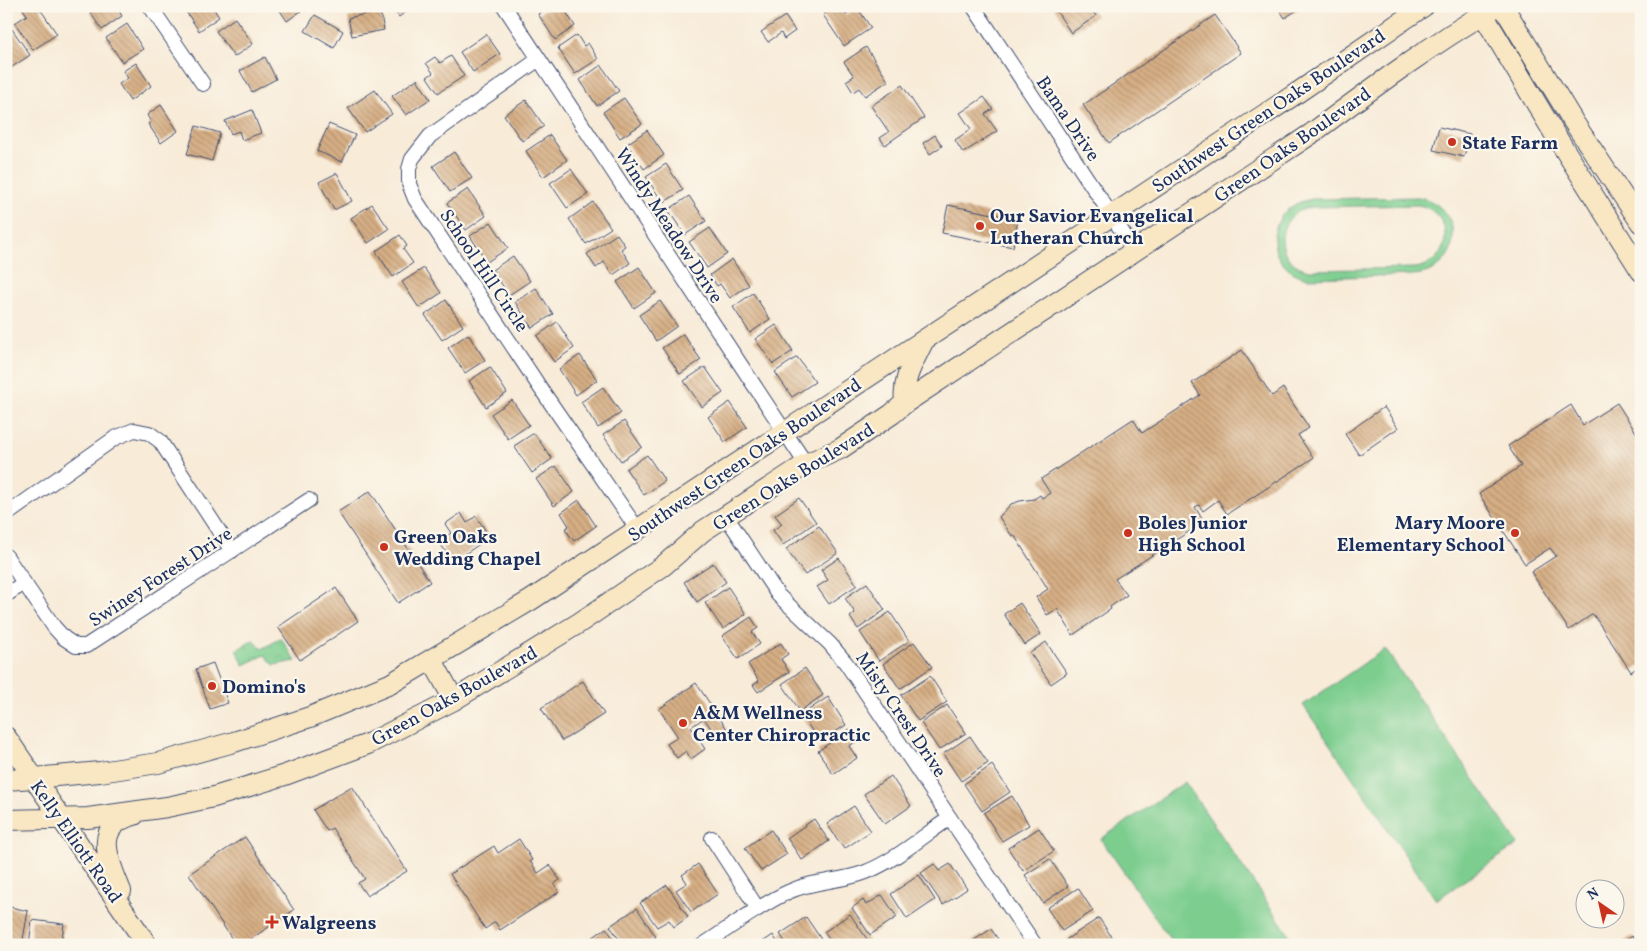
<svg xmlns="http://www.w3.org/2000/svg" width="1647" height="951" font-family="Vollkorn,serif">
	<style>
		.park { fill: url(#park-crowns); stroke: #4c7e76 }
		.pitch { fill: #7ccd8e; stroke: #4c7e76; fill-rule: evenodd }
		.building { fill: url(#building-back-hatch) }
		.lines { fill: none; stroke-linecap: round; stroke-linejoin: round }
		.street-casing { stroke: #3c4b70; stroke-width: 16 }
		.secondary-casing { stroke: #3c4b70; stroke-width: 22 }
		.street { stroke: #fff; stroke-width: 14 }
		.secondary { stroke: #f9e7c3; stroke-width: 20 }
		.poi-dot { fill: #c8321e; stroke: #fbf7ec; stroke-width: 2 }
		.labels { text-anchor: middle; stroke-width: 4.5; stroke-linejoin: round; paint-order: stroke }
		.street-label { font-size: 19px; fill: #1b2f5e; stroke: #fbf7ec }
		.poi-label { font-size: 19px; font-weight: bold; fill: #1b2f5e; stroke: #fbf7ec; text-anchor: start }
	</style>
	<defs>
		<pattern id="park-crowns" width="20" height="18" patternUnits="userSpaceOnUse" patternTransform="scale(1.25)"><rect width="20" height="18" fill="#7ccd8e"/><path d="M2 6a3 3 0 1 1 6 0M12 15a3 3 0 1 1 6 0" fill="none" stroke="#6bb07d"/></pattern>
		<pattern id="building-back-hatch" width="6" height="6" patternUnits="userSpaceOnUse" patternTransform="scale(1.25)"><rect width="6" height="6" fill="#d7af84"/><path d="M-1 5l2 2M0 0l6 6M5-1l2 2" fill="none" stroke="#ae8f6f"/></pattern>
	</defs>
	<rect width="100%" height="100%" fill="#fbf7ec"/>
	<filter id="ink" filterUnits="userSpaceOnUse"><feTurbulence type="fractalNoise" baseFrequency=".02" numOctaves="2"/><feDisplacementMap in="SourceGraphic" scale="10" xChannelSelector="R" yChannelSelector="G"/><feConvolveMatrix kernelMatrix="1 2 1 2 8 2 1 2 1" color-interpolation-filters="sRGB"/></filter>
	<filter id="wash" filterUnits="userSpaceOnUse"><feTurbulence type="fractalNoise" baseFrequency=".0096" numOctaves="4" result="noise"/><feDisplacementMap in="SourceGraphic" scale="20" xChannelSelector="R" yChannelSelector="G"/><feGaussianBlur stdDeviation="1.12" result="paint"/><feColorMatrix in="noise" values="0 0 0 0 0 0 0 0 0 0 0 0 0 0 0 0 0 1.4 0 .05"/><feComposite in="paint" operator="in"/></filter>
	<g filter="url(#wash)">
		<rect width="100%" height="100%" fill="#f8ebd8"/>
		<!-- park -->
		<path class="park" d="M281,638L296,661L274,665L265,655L244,665L236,650L254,640L262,649Z"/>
		<!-- pitch -->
		<path class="pitch" d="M1419,197C1467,208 1463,270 1415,275L1308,278C1260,268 1264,205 1313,199ZM1418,205C1456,213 1453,263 1415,268L1309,270C1271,262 1274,212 1313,207Z
			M1385,649L1518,844L1436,900L1303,705Z
			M1185,782L1296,945H1174L1101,839Z"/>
		<g id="blocks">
			<!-- building -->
			<path class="building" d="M27,6H38L57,34L33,50L15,23L27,15L23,9Z
				M98,6H116L122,16L102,30L90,12Z
				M184,6H212L219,17L199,31L183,7Z
				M277,6H298L301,11L287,21Z
				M390,6H413L399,17Z
				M550,6H562L575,26L555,40L538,14Z
				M837,6H840L846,15L857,7L871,28L844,46L823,15Z
				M1053,6H1089L1096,16L1071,33Z
				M1277,6H1303L1285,18Z
				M380,11L384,30L352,36L348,18Z
				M315,15L343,31L334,48L305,31Z
				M1215,15L1241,53L1109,143L1083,105Z
				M785,16L795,31L784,39L781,33L768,42L761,32Z
				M235,18L253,44L234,57L216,31Z
				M127,24L143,49L122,62L106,38Z
				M12,29L30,55L6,71V33Z
				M486,34L500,54L473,72L460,52Z
				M577,35L584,46L588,43L598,59L575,74L558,48Z
				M866,47L888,81L865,96L859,88L853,92L846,81L854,76L844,62Z
				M451,56L464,76L438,93L427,77L433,73L426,63L435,57L440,63Z
				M265,57L276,79L252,92L240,71Z
				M136,63L151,86L130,101L119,84L128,78L123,71Z
				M601,65L619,91L597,106L580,80Z
				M417,79L430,99L406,115L392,96Z
				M902,85L924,118L885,145L880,138L889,132L871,106Z
				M375,90L392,114L365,132L348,108Z
				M984,97L993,109L985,114L997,131L963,153L955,140L971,129L960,113Z
				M624,98L642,124L620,138L603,112Z
				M526,100L544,126L522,141L504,115Z
				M161,105L178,131L161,143L148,124L151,122L147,115Z
				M252,110L261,133L242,140L239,131L231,134L225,121Z
				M329,124L355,135L342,162L317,151Z
				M196,126L220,133L212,161L187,154Z
				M1439,127L1470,134L1464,157L1433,150Z
				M647,130L664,155L644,169L627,144Z
				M550,135L567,160L543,177L526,151Z
				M935,135L942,146L930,154L923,143Z
				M454,152L472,178L450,192L433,166Z
				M666,164L683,190L663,203L646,177Z
				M571,169L588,194L567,208L550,183Z
				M337,173L352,201L334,210L319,182Z
				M468,189L486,216L466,230L447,203Z
				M689,196L706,221L685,235L668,210Z
				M593,202L611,228L586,244L569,219Z
				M372,204L389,229L368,243L351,218Z
				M948,205L1018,219L1013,247L942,233Z
				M491,222L508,248L487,262L470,236Z
				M710,228L727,254L707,268L689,242Z
				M617,234L625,246L621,249L630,263L613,275L604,262L596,268L587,254Z
				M400,235L407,246L403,249L413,263L393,277L376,251Z
				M513,256L530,281L509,295L492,270Z
				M732,259L749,285L730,298L720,284L717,286L710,275Z
				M639,267L656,293L634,308L617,282Z
				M424,268L441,293L419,308L402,282Z
				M536,288L553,314L532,328L515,302Z
				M753,293L770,319L750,333L733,307Z
				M446,300L463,326L442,340L425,315Z
				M660,301L677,326L656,341L639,315Z
				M557,322L574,348L554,362L537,336Z
				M776,325L793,351L773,364L755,339Z
				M468,334L485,360L465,373L448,348Z
				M683,334L701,360L680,374L662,348Z
				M1242,350L1272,396L1283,388L1309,428L1298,435L1313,458L1227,514L1218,500L1203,511L1199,505L1195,507L1204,522L1115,579L1127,595L1110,607L1111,609L1073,635L1057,609L1047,615L1036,597L1048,589L1014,535L1012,536L999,517L1011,504L1020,501L1034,499L1040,495L1042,498L1050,493L1041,479L1133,419L1142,433L1200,395L1192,383Z
				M580,355L597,380L576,395L559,369Z
				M797,357L815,382L792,397L775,372Z
				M490,367L507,393L486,407L469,381Z
				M705,367L723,393L702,407L684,381Z
				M603,387L621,413L598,428L581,402Z
				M512,400L529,425L508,439L491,414Z
				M730,402L747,427L725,442L708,417Z
				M1617,403L1641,440V665L1631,672L1593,614L1569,630L1531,572L1556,556L1550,548L1525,564L1479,494L1521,466L1508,446L1571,405L1583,425Z
				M1384,407L1398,428L1359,455L1345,434Z
				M624,421L642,447L621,461L603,435Z
				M534,433L552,459L532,473L514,446Z
				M647,455L665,481L644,495L626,469Z
				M556,466L574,492L554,506L536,479Z
				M370,491L430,582L398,603L338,512Z
				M799,498L816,522L783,545L773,530L782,524L775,515Z
				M579,500L596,526L574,541L565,529L569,526L561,513Z
				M461,513L467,523L476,516L490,537L453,562L439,542L451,533L445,524Z
				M819,526L838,553L805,575L786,549Z
				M839,558L857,585L829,604L817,587L828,580L821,570Z
				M713,563L726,582L697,602L684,582Z
				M867,583L885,610L858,629L850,617L855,613L845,598Z
				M728,587L746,614L723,629L705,603Z
				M336,588L358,621L300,660L278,627Z
				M1020,603L1041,634L1025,645L1004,614Z
				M890,612L909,641L879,661L860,632Z
				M751,617L758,628L752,632L760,644L738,659L722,636Z
				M914,642L932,667L900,689L883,664Z
				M1046,642L1067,673L1051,684L1030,653Z
				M781,643L788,654L781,659L789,672L758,692L753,685L759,681L748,664Z
				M213,663L228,703L210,709L196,669Z
				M805,668L823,695L800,711L782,684Z
				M930,676L947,702L918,721L901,695Z
				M583,681L604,714L562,741L541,708Z
				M696,683L727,729L716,736L704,718L691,727L705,749L691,759L686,751L677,758L667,744L678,737L659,709Z
				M828,697L846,725L820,742L801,715Z
				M947,705L966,733L939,750L921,723Z
				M850,729L857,741L849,746L857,758L833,774L818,751Z
				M970,736L988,763L961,781L943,754Z
				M992,765L1010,792L982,811L964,784Z
				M891,776L911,806L885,824L864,794Z
				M352,786L407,871L367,896L358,883L365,879L332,828L327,831L313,810Z
				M1012,796L1029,825L1002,841L984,813Z
				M854,806L871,831L844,849L827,824Z
				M814,819L829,841L802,860L787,838Z
				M1039,828L1054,851L1023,871L1008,848Z
				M771,830L787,854L761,871L745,848Z
				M245,837L294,910L242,945H236L189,874Z
				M519,839L532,860L530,861L538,873L550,865L560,880L554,884L559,892L500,930L495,922L485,929L450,874L494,846L498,853Z
				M1050,859L1068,886L1043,903L1025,875Z
				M698,864L718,894L691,912L676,890L687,883L682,875Z
				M934,864L939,871L950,864L967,889L943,905L921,873Z
				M919,875L935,900L907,919L891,894Z
				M667,885L688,917L674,927L669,920L657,927L640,903Z
				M1078,888L1093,911L1062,931L1047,908Z
				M882,895L897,917L870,935L852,908L863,900L866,905Z
				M6,906L28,911L22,945L6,944Z
				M637,908L656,937L645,945H623L610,926Z
				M850,914L871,945H833L824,932Z
				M806,917L825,945H787L780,934Z
				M1099,918L1115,942L1112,945H1071L1067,939Z
				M32,920L64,924L61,945H29Z
				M606,928L618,945H582Z
				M991,929L1002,945H971L970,943Z
				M773,935L779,945H758Z
				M1632,936L1638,945H1620Z"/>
		</g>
	</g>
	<g filter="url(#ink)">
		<use href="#blocks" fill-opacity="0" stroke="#3c4b70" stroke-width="1"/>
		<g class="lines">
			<!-- street casing -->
			<g class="street-casing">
				<path id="street" d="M150,6L203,84
					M504,6L806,464
					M973,6L1135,251
					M539,59L430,136L412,159L409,169V184L415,199L541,389L638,530
					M6,515L115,438L134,430L149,433L160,441L232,551
					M726,516L778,595L830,644L846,663L1035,945
					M6,556L54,627L64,638L76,646H86L309,500
					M6,595L24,583
					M712,838L758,909
					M703,945C731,927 758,906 788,892C813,880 841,882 866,872C896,860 923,836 950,818"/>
			</g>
			<!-- secondary casing -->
			<g class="secondary-casing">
				<path id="secondary" d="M1478,6L1554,133L1641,271
					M1503,6L1573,121L1641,223
					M905,403C902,379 913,363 923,342
					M432,660L454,700
					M6,737L147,945
					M6,780L34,778L100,772L158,763L234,742L310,717L390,684L531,600L1297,93L1424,6
					M6,820L88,818L167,807L214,797L285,775L368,744L454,700L579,623L663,566L703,531L806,464L840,449L892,414L905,403L1311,134C1371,89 1432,44 1497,6
					M121,891C110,863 90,826 134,815"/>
			</g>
			<!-- street -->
			<use href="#street" class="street"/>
			<!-- secondary -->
			<use href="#secondary" class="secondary"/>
		</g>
	</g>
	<!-- markers -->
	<g class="poi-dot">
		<circle cx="1452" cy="142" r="5"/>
		<circle cx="980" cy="226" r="5"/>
		<circle cx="1128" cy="533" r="5"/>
		<circle cx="1515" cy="533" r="5"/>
		<circle cx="384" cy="547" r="5"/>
		<circle cx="212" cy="686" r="5"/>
		<circle cx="683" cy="723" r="5"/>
		<path d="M269.5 914.5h5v5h5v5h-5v5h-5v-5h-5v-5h5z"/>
	</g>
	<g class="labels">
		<!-- street labels -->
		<g class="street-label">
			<text transform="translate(1268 110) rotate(-34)" y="7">Southwest Green Oaks Boulevard</text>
			<text transform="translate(1069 118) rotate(56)" y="7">Bama Drive</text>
			<text transform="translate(1292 144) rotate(-35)" y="7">Green Oaks Boulevard</text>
			<text transform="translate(670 225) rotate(57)" y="7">Windy Meadow Drive</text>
			<text transform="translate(485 270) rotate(56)" y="7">School Hill Circle</text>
			<text transform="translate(744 459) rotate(-34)" y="7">Southwest Green Oaks Boulevard</text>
			<text transform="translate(793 476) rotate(-32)" y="7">Green Oaks Boulevard</text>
			<text transform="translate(160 576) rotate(-33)" y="7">Swiney Forest Drive</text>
			<text transform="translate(454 695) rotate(-29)" y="7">Green Oaks Boulevard</text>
			<text transform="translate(902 714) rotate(56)" y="7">Misty Crest Drive</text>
			<text transform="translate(77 841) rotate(55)" y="7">Kelly Elliott Road</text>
		</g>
		<!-- poi labels -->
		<g class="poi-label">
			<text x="1462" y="149">State Farm</text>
			<text x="990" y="222">Our Savior Evangelical<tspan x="990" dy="22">Lutheran Church</tspan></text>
			<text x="1138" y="529">Boles Junior<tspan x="1138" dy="22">High School</tspan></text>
			<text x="1505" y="529" text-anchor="end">Mary Moore<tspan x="1505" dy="22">Elementary School</tspan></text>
			<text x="394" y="543">Green Oaks<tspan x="394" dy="22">Wedding Chapel</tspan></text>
			<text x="222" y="693">Domino's</text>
			<text x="693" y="719">A&amp;M Wellness<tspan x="693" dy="22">Center Chiropractic</tspan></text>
			<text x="282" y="929">Walgreens</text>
		</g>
	</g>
	<!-- margin -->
	<rect width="1647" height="951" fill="none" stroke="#fbf7ec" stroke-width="25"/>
	<!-- north arrow -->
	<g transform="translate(1600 904) rotate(326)"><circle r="24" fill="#fbf7ec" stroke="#a1a7b3"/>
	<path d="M0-4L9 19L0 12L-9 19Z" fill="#c8321e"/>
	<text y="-8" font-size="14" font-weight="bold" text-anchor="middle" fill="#1b2f5e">N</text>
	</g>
</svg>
